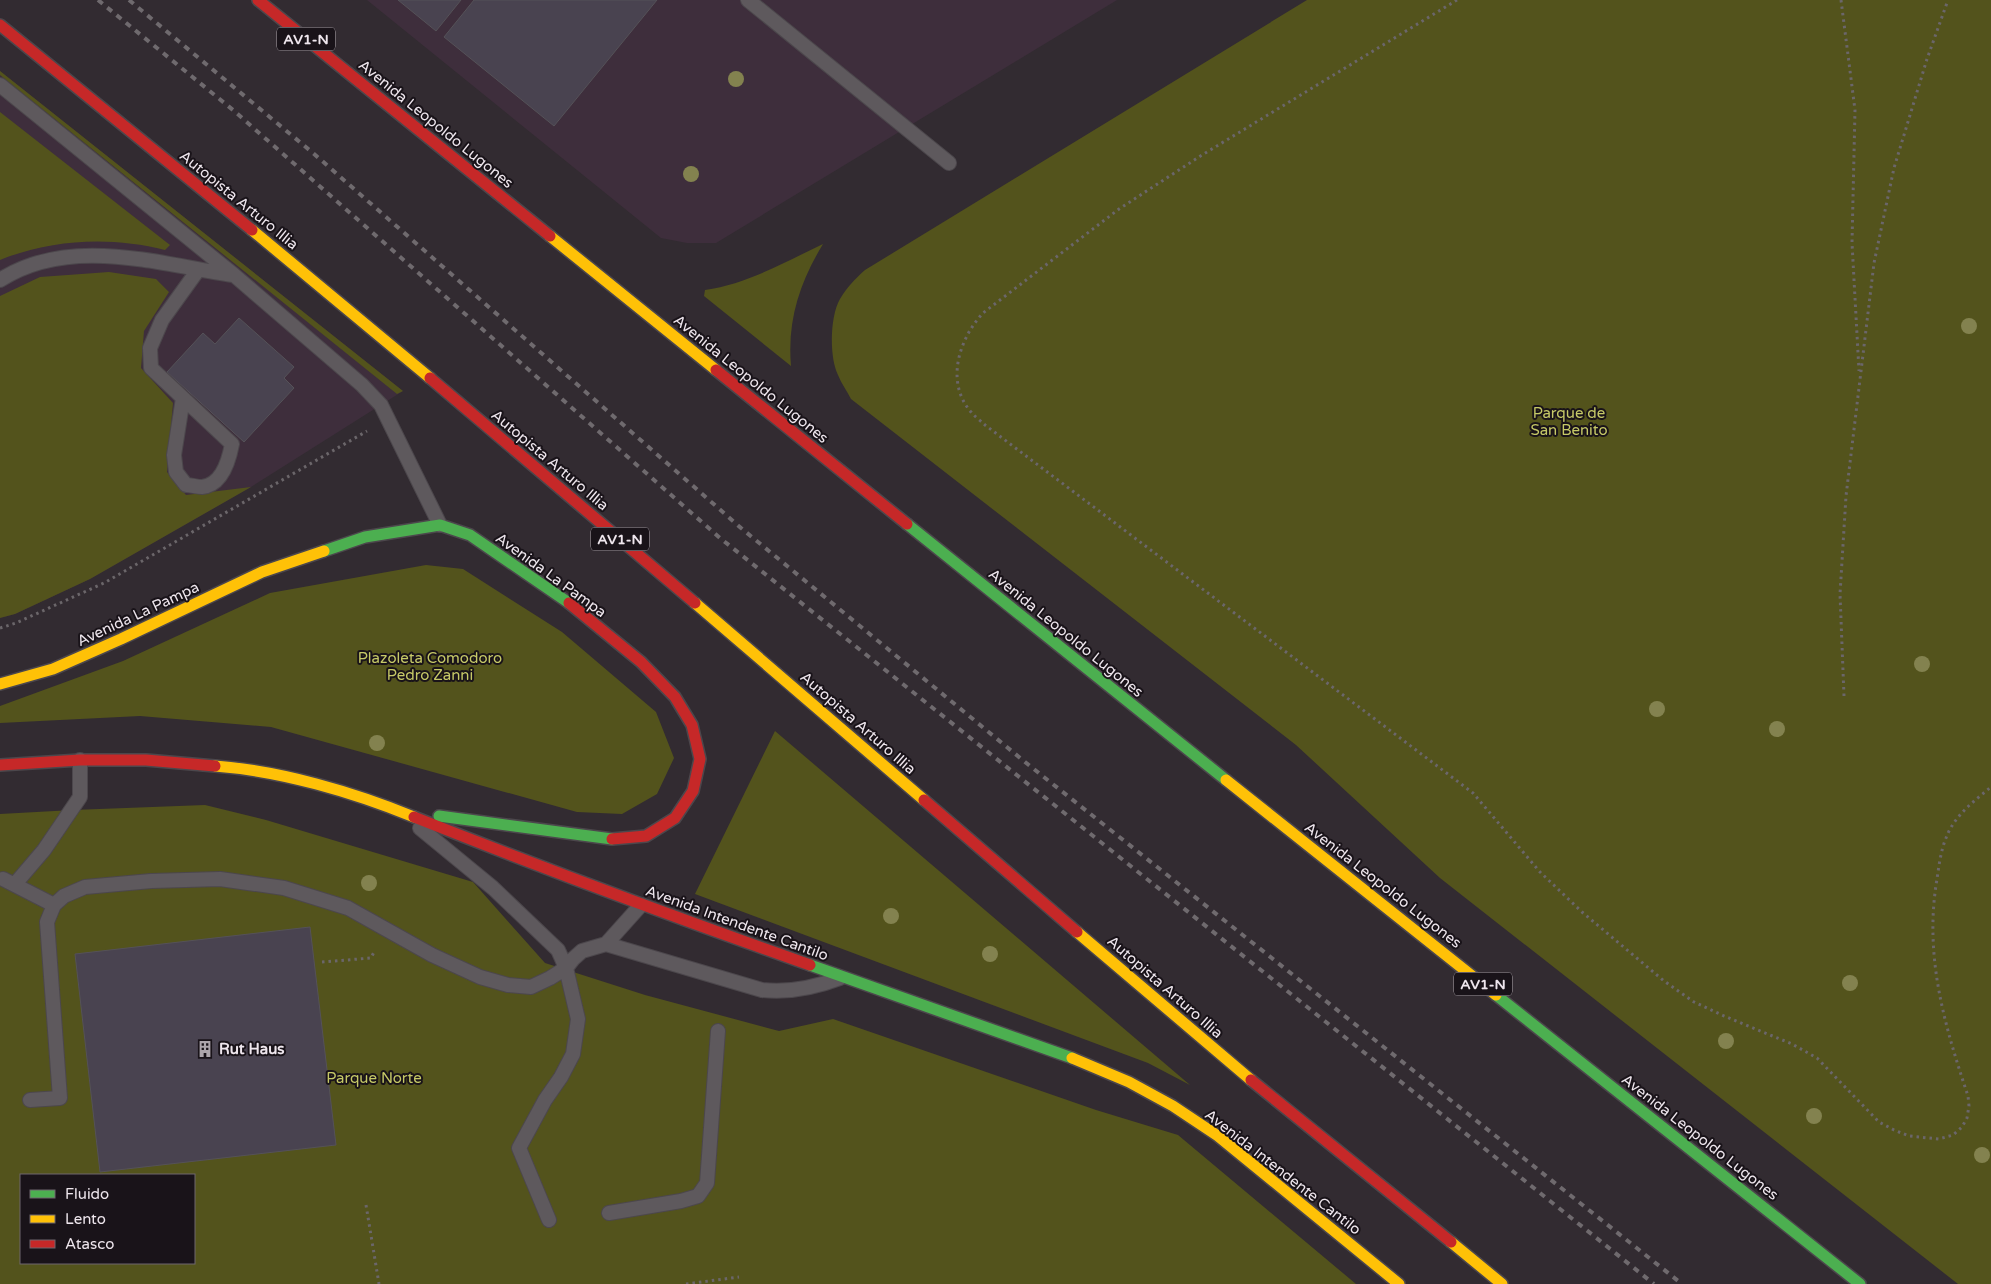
<svg xmlns="http://www.w3.org/2000/svg" width="1991" height="1284" font-family="'Varela Round',sans-serif">
	<style>
		.built { fill: #3e2e3c }
		.green { fill: #53531c; fill-rule: evenodd }
		.building { fill: #494350; stroke: #555258 }
		.lines { fill: none; stroke-linecap: round; stroke-linejoin: round }
		.lane-casing { stroke: #4c474c; stroke-width: 16 }
		.fast-casing { stroke: #4c474c; stroke-width: 14 }
		.slow-casing { stroke: #4c474c; stroke-width: 14 }
		.jam-casing { stroke: #4c474c; stroke-width: 14 }
		.path { stroke: #6b666a; stroke-width: 3; stroke-dasharray: 2.5 4; stroke-linecap: butt }
		.lane { stroke: #5e595d; stroke-width: 14 }
		.fast { stroke: #4caf50; stroke-width: 11 }
		.slow { stroke: #ffc107; stroke-width: 11 }
		.jam { stroke: #c62828; stroke-width: 11 }
		.rail { stroke: #6f6a6e; stroke-width: 4; stroke-dasharray: 6 6; stroke-linecap: butt }
		.tree { fill: #83824f }
		.labels { text-anchor: middle; stroke-width: 4; stroke-linejoin: round; paint-order: stroke }
		.shield { fill: #191319; stroke: #aea7ad; stroke-width: 1 }
		.shield-label { font-size: 14px; font-weight: bold; fill: #eee6ed }
		.street-label { font-size: 15px; fill: #eee6ed; stroke: #191319 }
		.park-label { font-size: 15px; fill: #c6c967; stroke: #191319 }
		.poi-label { font-size: 15px; font-weight: bold; fill: #eee6ed; stroke: #191319; text-anchor: start }
	</style>
	<rect width="100%" height="100%" fill="#322b31"/>
	<!-- built -->
	<path class="built" d="M367,0H1117L716,243H687L661,238Z
		M0,71L403,391L251,487L90,579L15,614L0,618Z"/>
	<!-- green -->
	<path class="green" d="M1307,0H1991V1284H1958L1440,878L1296,745L851,399C847,391 841,383 838,375C829,357 830,316 840,299C847,287 855,279 865,270Z
		M0,71L403,391L397,394L0,75Z
		M0,112L170,245L165,250C111,236 51,239 0,260Z
		M823,244C800,282 787,320 791,366L704,296L705,290C747,284 785,262 823,244Z
		M109,272L156,279L169,292L144,331L141,368L173,403L167,472L186,495L251,487L90,579L15,614L0,618V296L40,277Z
		M426,565L463,569L562,632L656,712L674,758L657,794L622,814L577,812L271,727L140,716L0,723V706L123,661L270,593Z
		M775,731L1190,1085L1148,1063L695,894Z
		M205,805L266,820L473,882L545,963L645,995L779,1031L833,1019L1096,1110L1178,1135L1356,1284H0V814L73,810ZM21,1175H194V1263H21Z"/>
	<!-- building -->
	<path class="building" d="M398,0H461L436,31Z
		M474,0H657L554,126L444,37Z
		M239,318L294,367L284,378L294,388L244,442L167,372L203,333L215,344Z
		M310,927L336,1145L100,1172L75,954Z"/>
	<g class="lines">
		<!-- lane casing -->
		<g class="lane-casing">
			<path id="lane" d="M748,0L949,163
				M0,85L234,275L362,385L381,405L440,525
				M0,280C70,235 158,264 233,275
				M183,398L174,455L176,472L186,485C191,485 197,487 202,487C222,485 229,460 232,444L151,368L150,348L162,320L198,270
				M420,828L493,888L558,950L566,968L578,1019L573,1054L561,1077L545,1100L519,1148L549,1220
				M3,879L54,905
				M15,884L44,850L80,797V760
				M606,944L641,905
				M30,1100L60,1098L47,922L54,905L64,896L85,887L151,881L220,879L284,888L348,908L432,955L480,977L508,985L531,987L550,978L566,968L573,959L582,951L606,944L762,990C790,993 814,988 840,978
				M609,1213L681,1201L698,1196L707,1183L718,1031"/>
		</g>
		<!-- fast casing -->
		<g class="fast-casing">
			<path id="fast" d="M907,524L1226,780
				M324,551L365,537L440,525L470,535L569,603
				M439,816L612,839
				M810,965L1072,1058
				M1496,995L1860,1284"/>
		</g>
		<!-- slow casing -->
		<g class="slow-casing">
			<path id="slow" d="M252,230L430,378
				M550,236L716,370
				M695,603L924,800
				M0,684L53,669L121,639L262,572L324,551
				M215,766C281,771 353,792 414,817
				M1226,780L1496,995
				M1077,932L1251,1080
				M1072,1058L1129,1082L1173,1106L1218,1136L1399,1284
				M1451,1242L1502,1284"/>
		</g>
		<!-- jam casing -->
		<g class="jam-casing">
			<path id="jam" d="M258,0L550,236
				M0,25L252,230
				M716,370L907,524
				M430,378L695,603
				M569,603L641,662L675,697L692,725L700,759L693,791L675,818L646,836L612,839
				M0,765L80,760H146L215,766
				M924,800L1077,932
				M414,817C545,869 677,918 810,965
				M1251,1080L1451,1242"/>
		</g>
		<!-- path -->
		<path class="path" d="M1457,0L1202,155L1119,209L983,313C959,339 945,382 971,412C975,417 981,421 985,425L1473,793L1540,872L1582,912L1664,981L1694,1002L1724,1016L1792,1044L1817,1058L1879,1122L1894,1130L1909,1136L1939,1139L1953,1135L1962,1127L1967,1118L1969,1106L1968,1096C1944,1024 1924,955 1937,879C1939,865 1941,850 1946,838C1954,816 1974,801 1991,787
			M1841,0L1855,110L1852,243L1859,371
			M0,628L16,623L104,583L367,431
			M1844,696L1840,594L1846,496L1874,263L1894,168L1927,59L1948,0
			M322,962L371,958L375,950
			M366,1205L379,1284
			M686,1284L739,1277"/>
		<!-- lane -->
		<use href="#lane" class="lane"/>
		<!-- fast -->
		<use href="#fast" class="fast"/>
		<!-- slow -->
		<use href="#slow" class="slow"/>
		<!-- jam -->
		<use href="#jam" class="jam"/>
		<!-- rail -->
		<path class="rail" d="M98,0L233,110L720,538L1654,1284
			M129,0L313,153L741,528L1025,762L1682,1284"/>
	</g>
	<!-- trees -->
	<g class="tree">
		<circle cx="736" cy="79" r="8"/>
		<circle cx="691" cy="174" r="8"/>
		<circle cx="1969" cy="326" r="8"/>
		<circle cx="1922" cy="664" r="8"/>
		<circle cx="1657" cy="709" r="8"/>
		<circle cx="1777" cy="729" r="8"/>
		<circle cx="377" cy="743" r="8"/>
		<circle cx="369" cy="883" r="8"/>
		<circle cx="891" cy="916" r="8"/>
		<circle cx="990" cy="954" r="8"/>
		<circle cx="1850" cy="983" r="8"/>
		<circle cx="1726" cy="1041" r="8"/>
		<circle cx="1814" cy="1116" r="8"/>
		<circle cx="1982" cy="1155" r="8"/>
	</g>
	<!-- icons -->
	<defs>
		<g id="building-bare" transform="scale(1.35)"><path d="M-4-6H4V6H1V3H-1V6H-4ZM-2.5-4.3h1.7v1.8h-1.7ZM.8-4.3h1.7v1.8H.8ZM-2.5-1h1.7V.8h-1.7ZM.8-1h1.7V.8H.8Z" fill="#aca5ab" stroke="#191319" stroke-width="2.5" paint-order="stroke"/></g>
	</defs>
	<g fill-rule="evenodd">
		<use href="#building-bare" x="205" y="1049"/>
	</g>
	<g class="labels">
		<!-- shield labels -->
		<g class="shield">
			<rect x="277" y="27.5" width="58" height="23" rx="4"/>
			<rect x="591" y="527.5" width="58" height="23" rx="4"/>
			<rect x="1454" y="972.5" width="58" height="23" rx="4"/>
		</g>
		<g class="shield-label">
			<text x="306" y="44">AV1-N</text>
			<text x="620" y="544">AV1-N</text>
			<text x="1483" y="989">AV1-N</text>
		</g>
		<!-- street labels -->
		<g class="street-label">
			<text transform="translate(436 124) rotate(39)" y="5">Avenida Leopoldo Lugones</text>
			<text transform="translate(239 200) rotate(39)" y="5">Autopista Arturo Illia</text>
			<text transform="translate(751 379) rotate(39)" y="5">Avenida Leopoldo Lugones</text>
			<text transform="translate(550 460) rotate(40)" y="5">Autopista Arturo Illia</text>
			<text transform="translate(551 575) rotate(36)" y="5">Avenida La Pampa</text>
			<text transform="translate(138 614) rotate(-25)" y="5">Avenida La Pampa</text>
			<text transform="translate(1066 633) rotate(39)" y="5">Avenida Leopoldo Lugones</text>
			<text transform="translate(858 723) rotate(41)" y="5">Autopista Arturo Illia</text>
			<text transform="translate(1383 885) rotate(38)" y="5">Avenida Leopoldo Lugones</text>
			<text transform="translate(737 923) rotate(20)" y="5">Avenida Intendente Cantilo</text>
			<text transform="translate(1165 987) rotate(41)" y="5">Autopista Arturo Illia</text>
			<text transform="translate(1700 1137) rotate(38)" y="5">Avenida Leopoldo Lugones</text>
			<text transform="translate(1283 1172) rotate(38)" y="5">Avenida Intendente Cantilo</text>
		</g>
		<!-- park labels -->
		<g class="park-label">
			<text x="1569" y="418">Parque de<tspan x="1569" dy="17">San Benito</tspan></text>
			<text x="430" y="663">Plazoleta Comodoro<tspan x="430" dy="17">Pedro Zanni</tspan></text>
			<text x="374" y="1083">Parque Norte</text>
		</g>
		<!-- poi labels -->
		<g class="poi-label">
			<text x="219" y="1054">Rut Haus</text>
		</g>
	</g>
	<!-- legend -->
	<rect x="20" y="1174" width="175" height="90" fill="#191319" stroke="#6e676e"/>
	<rect x="30" y="1190" width="25" height="8" fill="#4caf50" stroke="#6e676e"/>
	<text x="65" y="1199" font-size="15" fill="#eee6ed">Fluido</text>
	<rect x="30" y="1215" width="25" height="8" fill="#ffc107" stroke="#6e676e"/>
	<text x="65" y="1224" font-size="15" fill="#eee6ed">Lento</text>
	<rect x="30" y="1240" width="25" height="8" fill="#c62828" stroke="#6e676e"/>
	<text x="65" y="1249" font-size="15" fill="#eee6ed">Atasco</text>
</svg>
